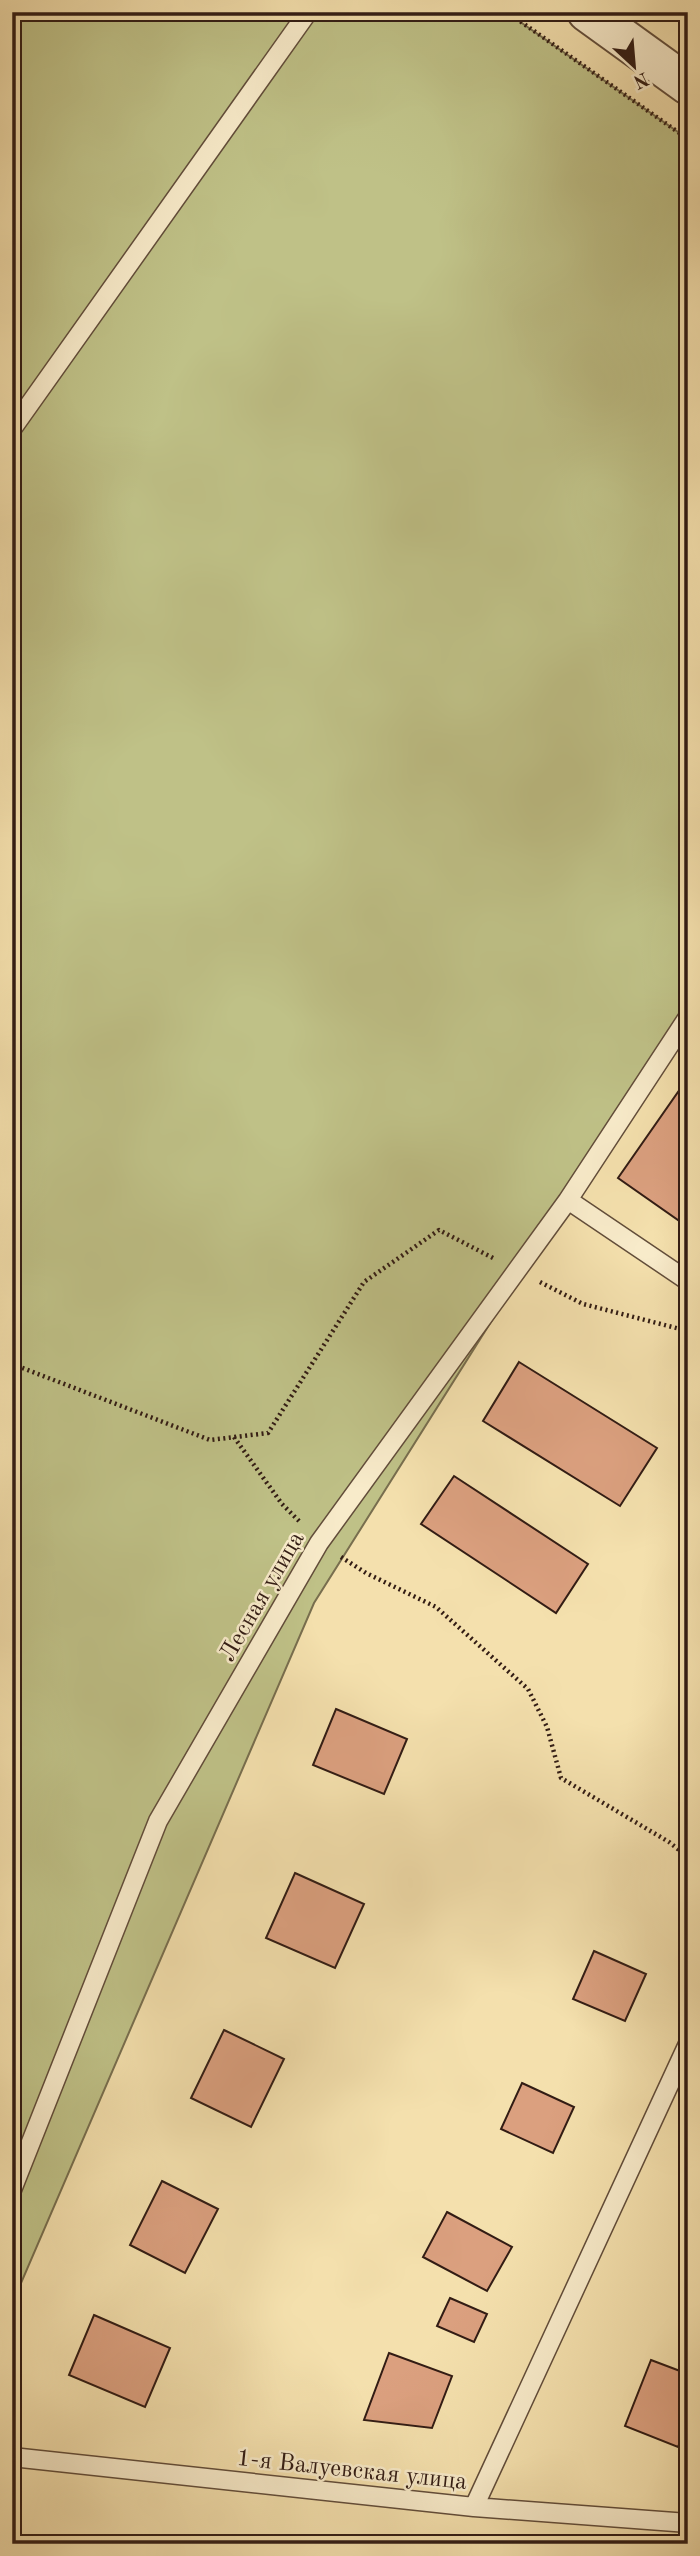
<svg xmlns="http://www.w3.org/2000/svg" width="700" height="2556" font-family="'Old Standard TT',serif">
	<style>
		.green { fill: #bfc187; stroke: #786e4e; stroke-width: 2 }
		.building { fill: #dba07f; stroke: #321c14; stroke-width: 2 }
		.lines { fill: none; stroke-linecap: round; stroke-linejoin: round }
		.service-casing { stroke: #624d3a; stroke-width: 21 }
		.tertiary-casing { stroke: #624d3a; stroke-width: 42 }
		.path { stroke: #321c14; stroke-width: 4.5; stroke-dasharray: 2 3.5; stroke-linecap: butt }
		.service { stroke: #f8ebca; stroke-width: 18 }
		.tertiary { stroke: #f8ebca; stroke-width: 38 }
		.labels { text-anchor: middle; stroke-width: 5; stroke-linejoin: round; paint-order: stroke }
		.street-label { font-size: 24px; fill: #321c14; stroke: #f8ebca }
	</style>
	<rect width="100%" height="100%" fill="#f4e0ad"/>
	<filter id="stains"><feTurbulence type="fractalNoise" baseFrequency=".00286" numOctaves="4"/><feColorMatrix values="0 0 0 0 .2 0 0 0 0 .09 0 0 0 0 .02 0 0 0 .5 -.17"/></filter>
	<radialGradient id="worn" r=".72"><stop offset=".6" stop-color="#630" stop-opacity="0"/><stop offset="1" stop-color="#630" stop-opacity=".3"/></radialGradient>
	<!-- green -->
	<path class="green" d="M12,12H506L688,139V1009L314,1603L12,2304Z"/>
	<!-- building -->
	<path class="building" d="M685,1082L688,1083V1227L618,1178Z
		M519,1362L657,1448L620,1506L483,1421Z
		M454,1476L588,1564L556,1613L421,1524Z
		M336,1709L407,1739L384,1794L313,1765Z
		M295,1873L364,1904L335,1968L266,1938Z
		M594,1951L646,1974L625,2021L573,1999Z
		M224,2030L284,2059L251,2127L191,2098Z
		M522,2083L574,2107L553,2153L501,2129Z
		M162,2181L218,2209L185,2273L130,2245Z
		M447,2212L512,2247L487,2291L423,2257Z
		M450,2298L487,2314L474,2342L437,2326Z
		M94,2315L170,2348L145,2407L69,2375Z
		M389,2353L452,2376L432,2428L364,2420Z
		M651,2360L688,2374V2423L678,2447L625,2426Z"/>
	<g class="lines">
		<!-- service casing -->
		<g class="service-casing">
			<path id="service" d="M12,429L308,12
				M568,1200L688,1017
				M12,2190L158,1821L319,1543L568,1200L688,1281
				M12,2457L474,2507L688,2523
				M474,2507L688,2044"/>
		</g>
		<!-- tertiary casing -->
		<g class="tertiary-casing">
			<path id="tertiary" d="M587,12L688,85"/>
		</g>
		<!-- path -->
		<path class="path" d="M507,12L688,139
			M540,1282L583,1304L688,1331
			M12,1364L210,1440L268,1433L364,1282L439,1230L495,1259
			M234,1437L282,1504L300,1522
			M341,1557L366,1573L436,1607L528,1689L547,1727L561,1778L669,1842L688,1857"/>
		<!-- service -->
		<use href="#service" class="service"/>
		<!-- tertiary -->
		<use href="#tertiary" class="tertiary"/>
	</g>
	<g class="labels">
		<!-- street labels -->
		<g class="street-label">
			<text transform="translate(261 1596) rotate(-60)" y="8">Лесная улица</text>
			<text transform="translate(352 2469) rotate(6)" y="8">1-я Валуевская улица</text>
		</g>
	</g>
	<!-- margin -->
	<rect width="700" height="2556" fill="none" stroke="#f4e0ad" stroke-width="42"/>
	<rect x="14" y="14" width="672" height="2528" fill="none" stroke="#321c14" stroke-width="3.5"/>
	<rect x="21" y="21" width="658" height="2514" fill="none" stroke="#321c14" stroke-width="2"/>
	<!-- north arrow -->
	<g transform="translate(634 66) rotate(154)" stroke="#f8ebca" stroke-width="5" paint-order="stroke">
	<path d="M0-5L12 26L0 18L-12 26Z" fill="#321c14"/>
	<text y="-10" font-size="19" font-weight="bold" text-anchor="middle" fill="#321c14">N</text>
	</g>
	<rect width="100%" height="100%" filter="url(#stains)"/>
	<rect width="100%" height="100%" fill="url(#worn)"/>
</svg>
